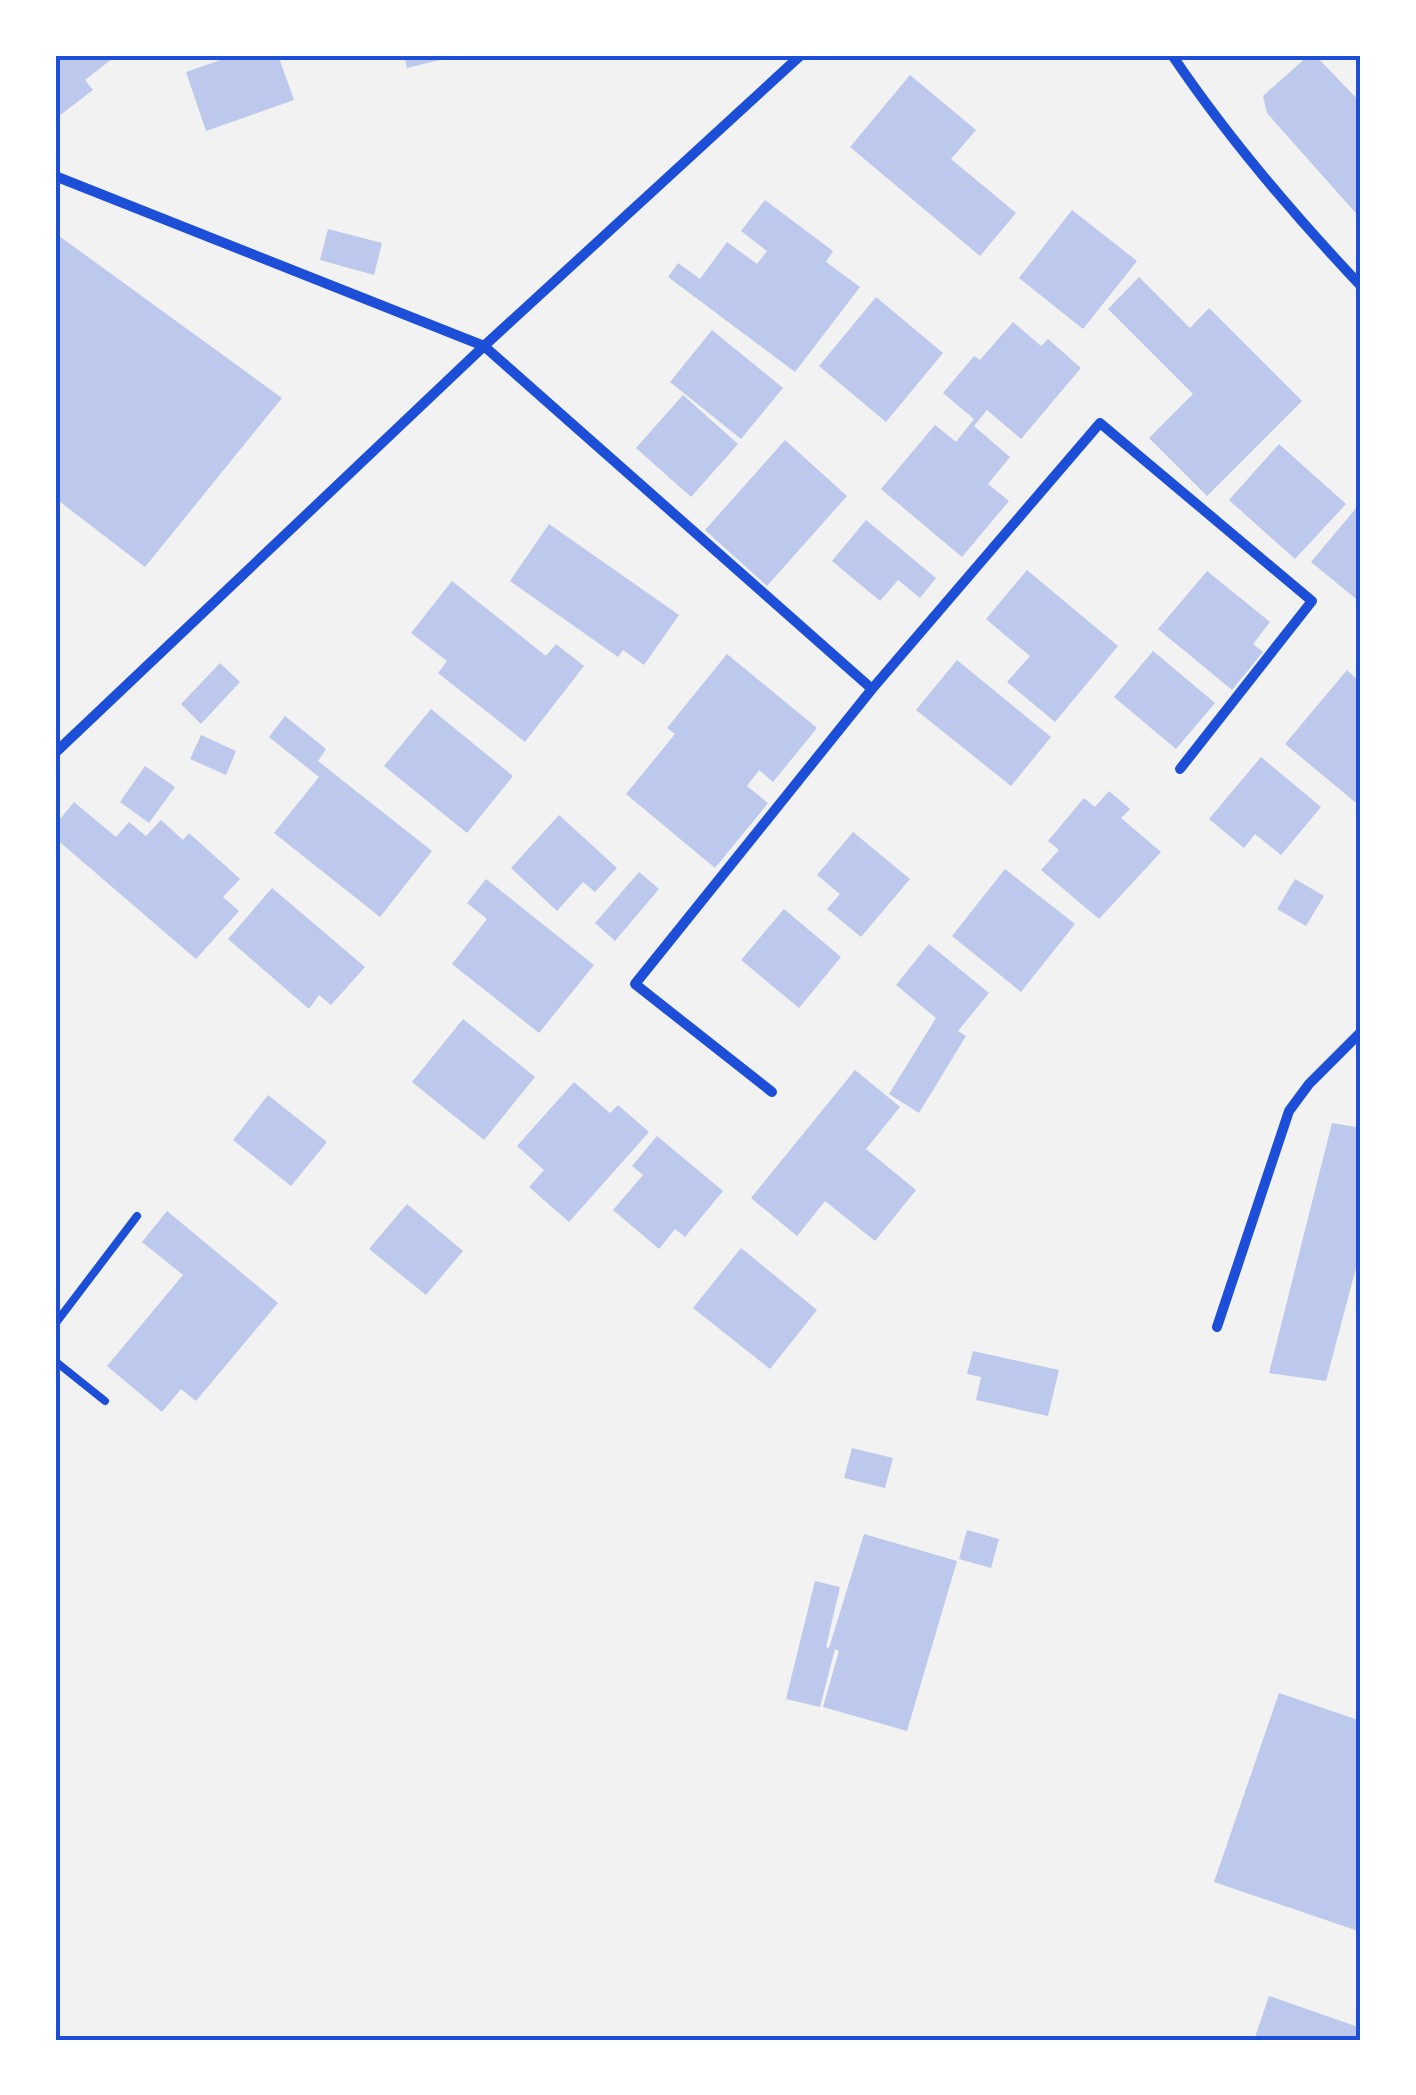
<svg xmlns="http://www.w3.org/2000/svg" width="1416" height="2095" font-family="Merriweather,serif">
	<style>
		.building { fill: #bdc9ec }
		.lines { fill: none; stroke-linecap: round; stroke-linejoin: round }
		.service { stroke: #1d4ed8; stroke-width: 8 }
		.minor { stroke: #1d4ed8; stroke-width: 10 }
		.neatline { fill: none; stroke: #1d4ed8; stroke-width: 4 }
	</style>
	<rect width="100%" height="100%" fill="#f2f2f2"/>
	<!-- building -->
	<path class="building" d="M55,55H117L85,80L93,90L55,119Z
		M235,55H278L294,100L206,131L186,72Z
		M404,55H456V56L407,68Z
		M1309,55H1315L1361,103V219L1267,113L1263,96Z
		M910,75L976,130L951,159L1016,213L980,256L850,147Z
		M765,200L833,251L826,262L860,287L795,372L668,277L678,263L700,279L727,242L757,264L767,251L741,231Z
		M1072,210L1137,261L1083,329L1019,278Z
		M328,229L382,243L374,275L320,260Z
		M55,233L282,398L145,567L55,498Z
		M1139,277L1190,328L1209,308L1302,401L1207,496L1149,438L1193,394L1108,309Z
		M876,297L943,353L886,422L819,366Z
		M1013,322L1041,346L1048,339L1081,368L1021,439L987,410L974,426L1010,457L988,484L1009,501L962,557L881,489L935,425L956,442L974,419L943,393L974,356L980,360Z
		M712,330L783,388L741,439L670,382Z
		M683,395L738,444L691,497L636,448Z
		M785,440L847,496L767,586L705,530Z
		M1279,444L1346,504L1295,559L1229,500Z
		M1357,507L1361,511V603L1311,562Z
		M866,520L936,578L920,598L898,580L880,601L832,561Z
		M549,524L679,615L644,665L623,650L618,657L510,581Z
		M1027,570L1118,646L1055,722L1007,682L1030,656L986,619Z
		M1207,571L1270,622L1253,644L1263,652L1232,690L1158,629Z
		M452,581L546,656L556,644L584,666L525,742L438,673L447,661L411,633Z
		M1153,651L1215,703L1176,749L1114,697Z
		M727,654L817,728L773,782L759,770L747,786L768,803L715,868L626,794L675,734L667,728Z
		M957,660L1051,737L1011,786L916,710Z
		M220,663L240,682L201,724L181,704Z
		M1347,670L1361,683V807L1285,744Z
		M431,709L513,776L467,833L384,766Z
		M285,716L326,749L318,761L432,851L380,917L274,833L319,777L269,737Z
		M201,735L236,751L226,775L190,759Z
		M1261,757L1321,807L1281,855L1255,834L1244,848L1209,819Z
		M145,766L175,787L149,823L120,802Z
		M1109,791L1130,809L1121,818L1161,852L1099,919L1041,870L1059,850L1048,841L1084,798L1095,807Z
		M74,802L116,837L129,822L146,836L161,820L183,840L189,833L240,879L223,897L239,911L196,959L55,838V825Z
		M559,815L617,868L595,892L583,882L557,911L511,868Z
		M853,832L910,879L861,937L827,909L840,894L817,875Z
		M1005,869L1075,924L1021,992L952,936Z
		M639,872L659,889L615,941L595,923Z
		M486,879L594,965L539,1033L452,964L487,919L467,903Z
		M1295,879L1324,896L1306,926L1277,909Z
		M272,888L365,967L331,1005L319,995L309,1009L228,939Z
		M784,909L841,957L799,1008L741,960Z
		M929,944L989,993L958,1031L966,1036L919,1113L889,1094L936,1018L896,985Z
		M463,1019L535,1077L484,1140L412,1082Z
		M855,1070L900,1107L866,1149L916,1190L875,1241L825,1201L797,1236L751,1198Z
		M574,1082L610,1113L618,1105L649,1132L569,1222L529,1187L544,1170L517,1146Z
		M268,1095L327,1142L291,1186L233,1140Z
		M1332,1123L1361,1128V1249L1326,1381L1269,1373Z
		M657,1136L723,1191L685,1237L675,1229L659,1249L613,1210L643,1175L632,1166Z
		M407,1204L463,1251L426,1295L369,1249Z
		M167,1211L278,1303L196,1401L181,1389L162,1412L107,1366L183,1275L142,1242Z
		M741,1248L817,1310L770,1369L693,1308Z
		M973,1351L1059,1370L1048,1416L976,1400L981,1377L967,1374Z
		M852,1448L893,1458L885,1488L844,1478Z
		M967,1530L999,1539L991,1568L959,1559Z
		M864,1534L957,1561L907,1731L823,1707L839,1651L835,1649L820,1707L786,1699L815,1581L840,1587L826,1647L829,1648Z
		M1279,1693L1361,1721V1932L1214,1882Z
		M1269,1996L1361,2028V2040H1254Z"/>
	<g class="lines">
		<!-- service -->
		<path class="service" d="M55,1324L137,1216
			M55,1361L105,1401"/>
		<!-- minor -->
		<path class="minor" d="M1172,55C1228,138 1292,213 1361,286
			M55,176L484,346L872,689
			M55,753L484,346L801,55
			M772,1092L635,984L872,689L1100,423L1312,601L1180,769
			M1217,1327L1289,1111L1309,1084L1361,1032"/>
	</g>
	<!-- border -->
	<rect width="1416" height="2095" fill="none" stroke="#ffffff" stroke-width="115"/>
	<rect x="58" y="58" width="1300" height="1980" class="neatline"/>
</svg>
